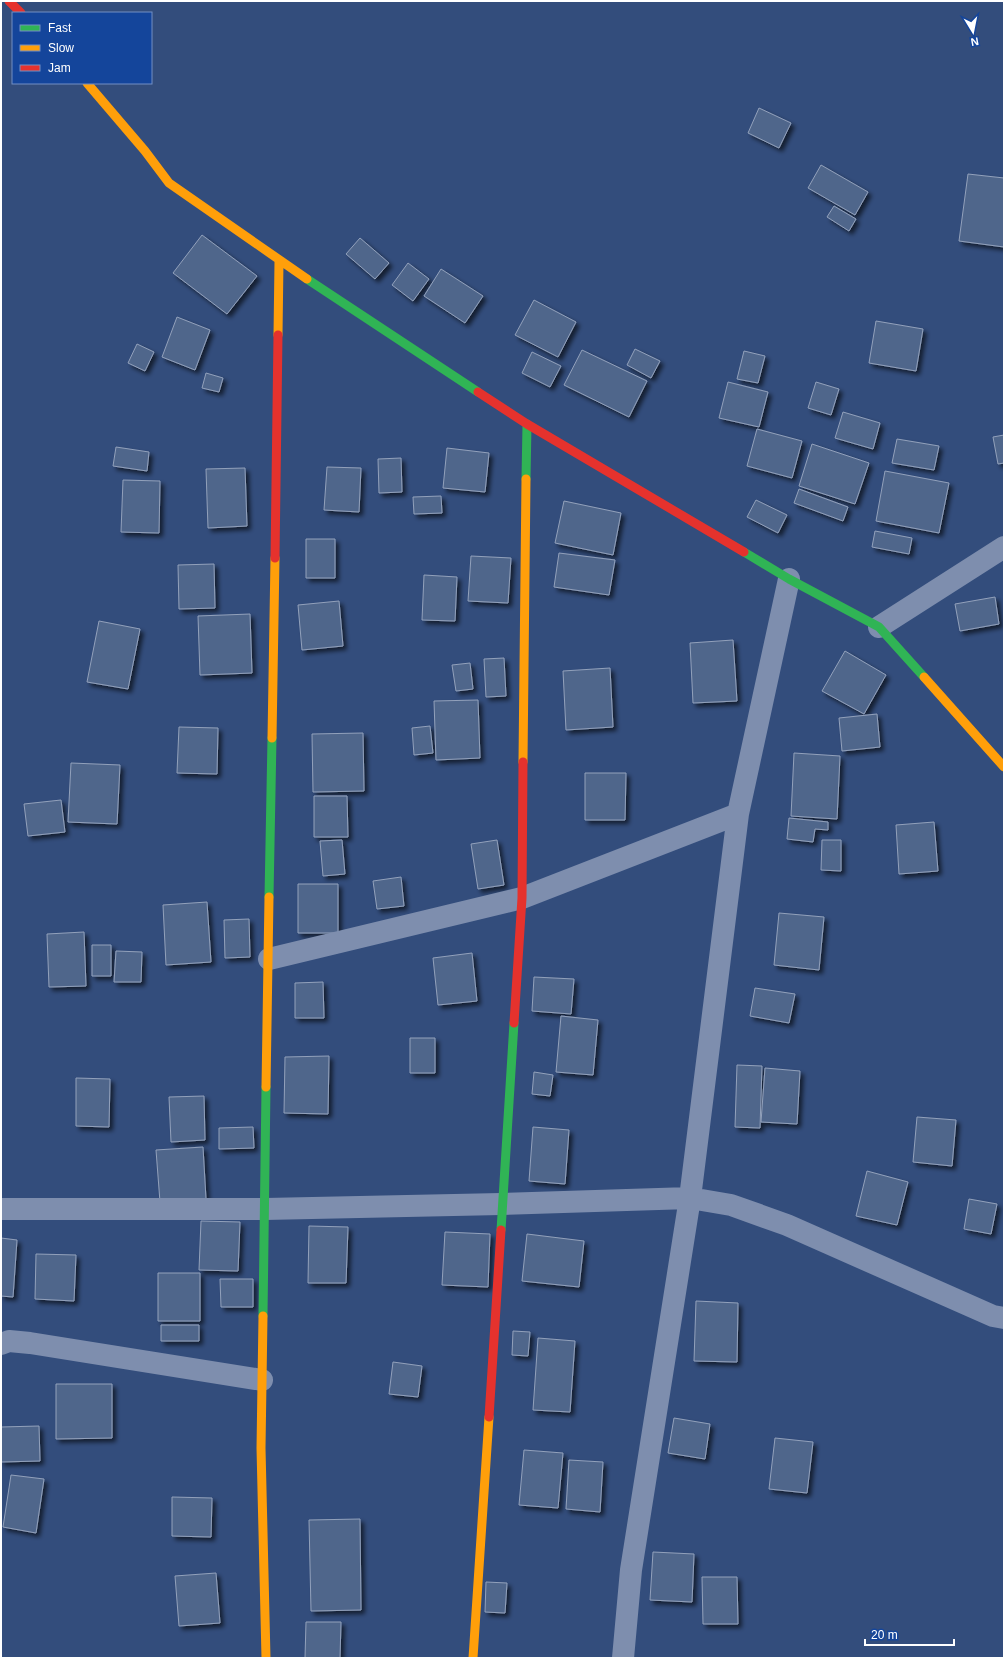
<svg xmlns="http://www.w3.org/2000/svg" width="1005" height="1659" font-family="Helvetica,sans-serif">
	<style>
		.building { fill: #50668b; stroke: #92a1bb; filter: url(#shadow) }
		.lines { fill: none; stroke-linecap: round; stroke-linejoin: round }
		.street { stroke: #7e8eae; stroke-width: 22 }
		.fast { stroke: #30b455; stroke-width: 9 }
		.slow { stroke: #ff9f0a; stroke-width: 9 }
		.jam { stroke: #e5322d; stroke-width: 9 }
	</style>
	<defs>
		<filter id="shadow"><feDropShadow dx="3.5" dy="3.5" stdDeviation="2" flood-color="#0009"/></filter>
	</defs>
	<rect width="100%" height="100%" fill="#334d7c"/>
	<!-- building -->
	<path class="building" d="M759,108L791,123L779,148L748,133Z
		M821,165L868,192L855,215L808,188Z
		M968,174L1004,178V247L959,241Z
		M834,206L856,219L849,231L827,217Z
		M202,235L257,276L227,314L173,273Z
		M360,238L389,263L375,279L346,254Z
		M408,263L429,279L413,301L392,285Z
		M441,269L483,296L465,323L424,296Z
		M534,300L576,322L558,357L515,335Z
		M177,317L210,330L195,370L162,357Z
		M876,321L923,329L916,371L869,363Z
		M137,344L154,352L145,371L128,363Z
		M635,349L660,361L651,378L627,365Z
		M582,350L647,381L629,417L564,385Z
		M744,351L765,356L758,383L737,379Z
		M532,352L561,366L550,387L522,373Z
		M206,373L223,378L219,392L202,388Z
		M728,382L768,392L759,427L719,418Z
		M816,382L839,389L831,415L808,408Z
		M843,412L880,423L873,449L835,438Z
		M757,429L802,441L792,478L747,466Z
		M1004,435V463L998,464L993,437Z
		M897,439L939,446L934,470L892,463Z
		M812,444L869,463L855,504L799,486Z
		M116,447L149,452L147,471L113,466Z
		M447,448L489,453L485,492L443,488Z
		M401,458L402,492L379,493L378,459Z
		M327,467L361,468L359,512L324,510Z
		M245,468L247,526L208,528L206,469Z
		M885,471L949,483L939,533L876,521Z
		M123,480L160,481L159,533L121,532Z
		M799,489L848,507L843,521L794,503Z
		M441,496L442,513L414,514L413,497Z
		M756,500L787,515L778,533L747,517Z
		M564,501L621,513L613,555L555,543Z
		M875,531L912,538L909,554L872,547Z
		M306,539H335V578H306Z
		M559,553L615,560L609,595L554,587Z
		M471,556L511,558L508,603L468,601Z
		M214,564L215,608L179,609L178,565Z
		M424,575L457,577L455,621L422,620Z
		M995,597L999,624L960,631L955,604Z
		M339,601L343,646L302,650L298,605Z
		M250,614L252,673L200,675L198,616Z
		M99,621L140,629L128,689L87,682Z
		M733,640L737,701L693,703L690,643Z
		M845,651L886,675L864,714L822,691Z
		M504,658L506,696L486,697L484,659Z
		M470,663L473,689L456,691L452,665Z
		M610,668L613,727L566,730L563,671Z
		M478,700L480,758L436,760L434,701Z
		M877,714L880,747L842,751L839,718Z
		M430,726L433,753L414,755L412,728Z
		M179,727L218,728L217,774L177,773Z
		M363,733L364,791L313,792L312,734Z
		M794,753L840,756L837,819L791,816Z
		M71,763L120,765L117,824L68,822Z
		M585,773H626L625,820H585Z
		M314,796H347L348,837H314Z
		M61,800L65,832L28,836L24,804Z
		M789,818L828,822V830L815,829L813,842L787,839Z
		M934,822L938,871L899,874L896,825Z
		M342,840L345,874L323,876L320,841Z
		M497,840L504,885L478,889L471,844Z
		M822,840H841V871L821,870Z
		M401,877L404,906L377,909L373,881Z
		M298,884H338V933H298Z
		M207,902L211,962L166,965L163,905Z
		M779,913L824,917L819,970L774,965Z
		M249,919L250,957L225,958L224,920Z
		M84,932L86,986L49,987L47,934Z
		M92,945H111V976H92Z
		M116,951L142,952L141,982H114Z
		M472,953L477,1001L438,1005L433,958Z
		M534,977L574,979L571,1014L532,1011Z
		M323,982L324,1018H295V983Z
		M755,988L795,994L789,1023L750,1016Z
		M561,1016L598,1020L593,1075L556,1072Z
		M410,1038H435V1073H410Z
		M329,1056L328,1114L284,1113L285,1057Z
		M737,1065L762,1066L760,1128L735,1127Z
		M765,1068L800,1071L797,1124L761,1122Z
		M534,1072L553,1075L550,1096L532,1094Z
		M76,1078L110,1079L109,1127L76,1126Z
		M204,1096L205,1140L171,1142L169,1097Z
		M917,1117L956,1120L952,1166L913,1162Z
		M253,1127L254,1148L219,1149V1128Z
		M533,1127L569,1130L565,1184L529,1181Z
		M203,1147L206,1199L160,1202L156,1150Z
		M867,1171L908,1182L897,1225L856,1216Z
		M969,1199L997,1204L991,1234L964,1229Z
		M201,1221L240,1222L238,1271L199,1270Z
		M309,1226L348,1227L346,1283H308Z
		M445,1232L490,1234L488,1287L442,1285Z
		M527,1234L584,1241L579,1287L522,1281Z
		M1,1238L17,1240L13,1297L1,1296Z
		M36,1254L76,1255L74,1301L35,1299Z
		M158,1273H200V1321H158Z
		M220,1279H253V1307H221Z
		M696,1301L738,1303L737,1362L694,1361Z
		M161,1325H199V1341H161Z
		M513,1331L530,1332L528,1356L512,1355Z
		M538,1338L575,1341L570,1412L533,1410Z
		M393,1362L422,1366L418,1397L389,1394Z
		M56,1384H112V1438L56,1439Z
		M674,1418L710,1424L705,1459L668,1453Z
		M39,1426L40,1461L1,1462V1427Z
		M775,1438L813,1442L807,1493L769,1489Z
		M524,1450L563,1453L558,1508L519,1505Z
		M569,1460L603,1462L600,1512L566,1509Z
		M11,1475L44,1479L36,1533L3,1527Z
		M172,1497L212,1498L211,1537L172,1536Z
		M360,1519L361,1610L311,1611L309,1520Z
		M653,1552L694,1554L692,1602L650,1600Z
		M216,1573L220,1623L179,1626L175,1576Z
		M702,1577H737L738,1624H703Z
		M486,1582L507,1583L505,1613L485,1612Z
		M306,1622H341L340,1658H305Z"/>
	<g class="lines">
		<!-- street -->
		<path class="street" d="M879,627L1004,547
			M269,959L522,898L738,814
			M1,1209H265L501,1204L690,1198L731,1205L787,1225L993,1316L1004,1318
			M1,1344L9,1341L30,1343L262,1380
			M623,1658L631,1570L690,1198L738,814L789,579"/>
		<!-- fast -->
		<path class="fast" d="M307,279L478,392
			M526,479L527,424
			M744,552L789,579L879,627L924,677
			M269,897L272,738
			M501,1230L514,1023
			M263,1316L266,1087"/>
		<!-- slow -->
		<path class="slow" d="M87,83L145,151L169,183L307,279
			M278,335L279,261
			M924,677L1004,767
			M272,738L275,558
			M523,762L526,479
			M266,1087L269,897
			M263,1316L261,1448L266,1658
			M473,1658L489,1417"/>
		<!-- jam -->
		<path class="jam" d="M9,1L21,13
			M478,392L527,424L744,552
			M275,558L278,335
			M514,1023L522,898L523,762
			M489,1417L501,1230"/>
	</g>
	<!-- border -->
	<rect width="1005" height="1659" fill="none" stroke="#ffffff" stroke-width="4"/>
	<!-- legend -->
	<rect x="12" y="12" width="140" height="72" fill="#14459b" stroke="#728fc3"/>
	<rect x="20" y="25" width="20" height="6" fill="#30b455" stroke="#728fc3"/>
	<text x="48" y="32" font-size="12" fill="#ffffff">Fast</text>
	<rect x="20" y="45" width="20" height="6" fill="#ff9f0a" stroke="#728fc3"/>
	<text x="48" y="52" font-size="12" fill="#ffffff">Slow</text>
	<rect x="20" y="65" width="20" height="6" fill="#e5322d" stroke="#728fc3"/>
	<text x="48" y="72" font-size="12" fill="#ffffff">Jam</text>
	<!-- north arrow -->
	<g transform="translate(973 32) rotate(170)" stroke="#14459b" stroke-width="3" paint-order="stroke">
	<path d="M0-3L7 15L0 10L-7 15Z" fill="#ffffff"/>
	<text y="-6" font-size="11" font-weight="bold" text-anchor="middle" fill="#ffffff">N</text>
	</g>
	<!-- scale -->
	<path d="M865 1639v6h89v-6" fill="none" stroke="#ffffff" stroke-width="2"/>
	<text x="871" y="1639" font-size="12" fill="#ffffff" stroke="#14459b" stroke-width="3" paint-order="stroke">20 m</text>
</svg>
